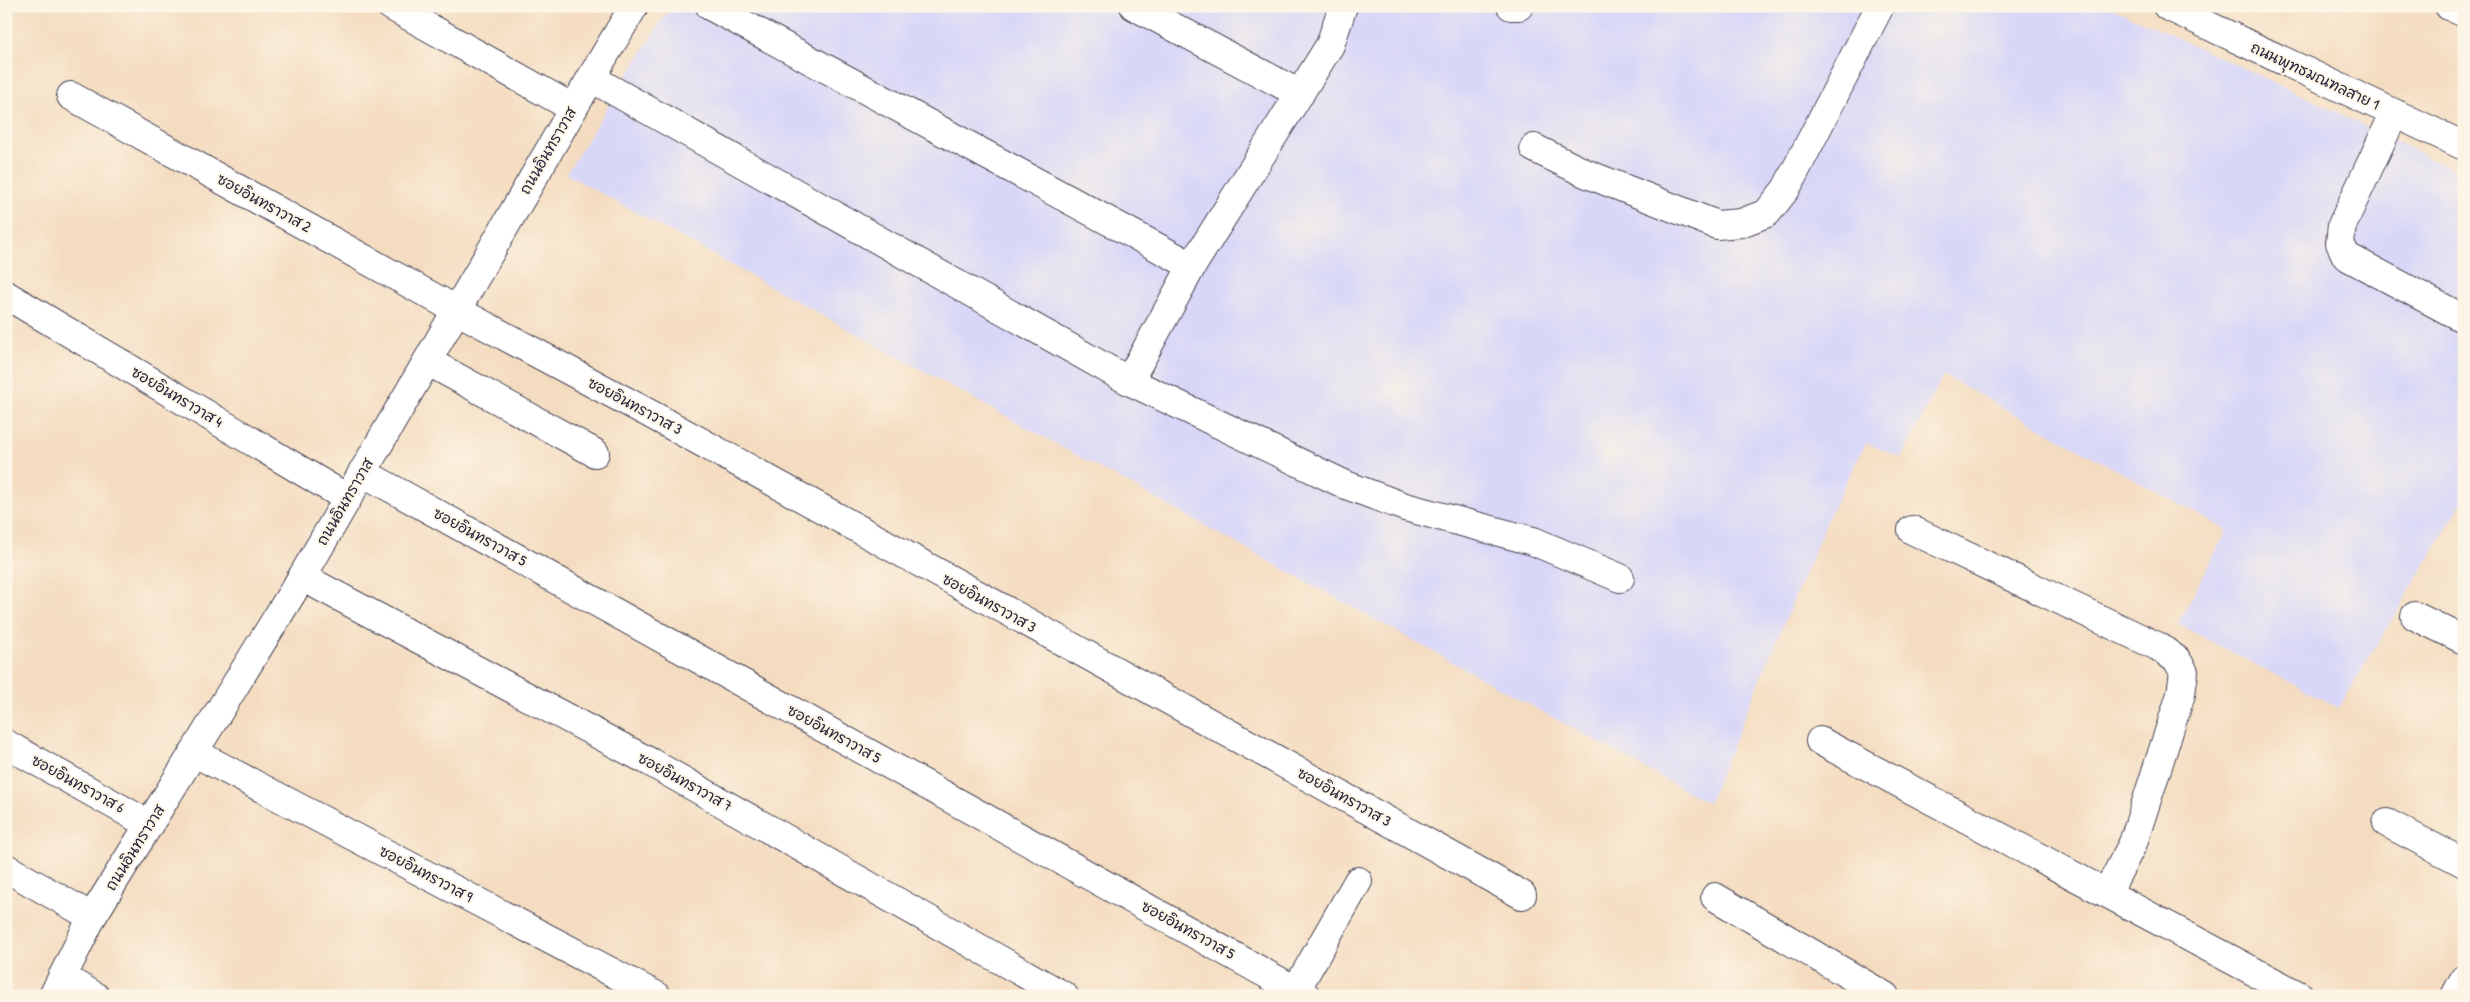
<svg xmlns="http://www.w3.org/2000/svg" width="2470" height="1002" font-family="'Patrick Hand','Playpen Sans Thai',sans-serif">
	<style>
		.built { fill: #d8d7f8 }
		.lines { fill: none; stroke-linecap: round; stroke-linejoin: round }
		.minor-casing { stroke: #423e4f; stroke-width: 30 }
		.major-casing { stroke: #423e4f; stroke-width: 30 }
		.minor { stroke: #fff; stroke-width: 28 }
		.major { stroke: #fff; stroke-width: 28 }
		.labels { text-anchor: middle; stroke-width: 4; stroke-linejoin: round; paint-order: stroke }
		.street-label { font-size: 15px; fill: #22223b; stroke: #fcf5e5 }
	</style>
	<rect width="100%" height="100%" fill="#fcf5e5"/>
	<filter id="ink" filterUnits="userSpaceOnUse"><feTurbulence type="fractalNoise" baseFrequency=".02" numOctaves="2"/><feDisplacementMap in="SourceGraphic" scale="10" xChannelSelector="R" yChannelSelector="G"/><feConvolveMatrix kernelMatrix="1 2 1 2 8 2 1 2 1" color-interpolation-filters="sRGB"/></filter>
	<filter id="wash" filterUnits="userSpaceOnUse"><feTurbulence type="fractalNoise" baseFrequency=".0096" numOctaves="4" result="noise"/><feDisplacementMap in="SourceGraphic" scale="20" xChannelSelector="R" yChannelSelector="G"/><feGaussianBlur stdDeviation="1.12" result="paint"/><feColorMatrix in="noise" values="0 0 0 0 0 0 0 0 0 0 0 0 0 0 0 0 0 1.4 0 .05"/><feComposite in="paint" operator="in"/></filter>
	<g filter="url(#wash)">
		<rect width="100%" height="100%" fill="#f4dcc0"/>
		<!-- built -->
		<path class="built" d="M671,6H2108L2308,98L2464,175V500L2339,708L2178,624L2227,530L1943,375L1902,458L1866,443L1828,518L1708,803L566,174Z"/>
	</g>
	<g filter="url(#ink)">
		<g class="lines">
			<!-- minor casing -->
			<g class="minor-casing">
				<path id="minor" d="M391,6L573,108
					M710,6L1192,266
					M1134,6L1300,94
					M1511,6H1519
					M591,78L1129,381L1346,485L1405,507L1533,541L1620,578
					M71,96L471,318L652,415L1522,895
					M2394,114L2342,225L2340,243L2346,256L2464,319
					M1534,148L1585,173L1717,225L1741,223L1767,213L1786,189L1880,6
					M6,295L347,498
					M427,361L595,453
					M1129,381L1192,266L1330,45L1343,6
					M362,472L1306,996
					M1912,530L2159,647L2177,660L2184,672L2181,694L2133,843L2107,893
					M302,577L650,762L1064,996
					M2415,616L2464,640
					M1820,741L2300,996
					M6,744L150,825
					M195,753L657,996
					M2387,823L2464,863
					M6,868L92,917
					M1715,897L1885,996
					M62,977L95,996
					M1296,990L1358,881
					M53,996L92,917L302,577L591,78L634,6
					M2455,996L2464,979"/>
			</g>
			<!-- major casing -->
			<g class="major-casing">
				<path id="major" d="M2167,6L2464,146
					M2449,6L2464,13"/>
			</g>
			<!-- minor -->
			<use href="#minor" class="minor"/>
			<!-- major -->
			<use href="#major" class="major"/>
		</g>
	</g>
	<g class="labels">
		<!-- street labels -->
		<g class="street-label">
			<text transform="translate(2315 76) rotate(25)" y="5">ถนนพุทธมณฑลสาย 1</text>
			<text transform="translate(548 151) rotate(-60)" y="5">ถนนอินทราวาส</text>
			<text transform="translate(264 203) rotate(29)" y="5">ซอยอินทราวาส 2</text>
			<text transform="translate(177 397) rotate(31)" y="5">ซอยอินทราวาส 4</text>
			<text transform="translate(635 406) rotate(28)" y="5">ซอยอินทราวาส 3</text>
			<text transform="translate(345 502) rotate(-60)" y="5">ถนนอินทราวาส</text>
			<text transform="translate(480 537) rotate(29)" y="5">ซอยอินทราวาส 5</text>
			<text transform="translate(989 603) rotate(29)" y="5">ซอยอินทราวาส 3</text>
			<text transform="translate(834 734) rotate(29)" y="5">ซอยอินทราวาส 5</text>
			<text transform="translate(685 782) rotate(29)" y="5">ซอยอินทราวาส 7</text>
			<text transform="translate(78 784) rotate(29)" y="5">ซอยอินทราวาส 6</text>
			<text transform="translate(1344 797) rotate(29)" y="5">ซอยอินทราวาส 3</text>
			<text transform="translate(135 848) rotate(-58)" y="5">ถนนอินทราวาส</text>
			<text transform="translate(426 874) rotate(28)" y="5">ซอยอินทราวาส 9</text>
			<text transform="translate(1188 930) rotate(29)" y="5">ซอยอินทราวาส 5</text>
		</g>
	</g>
	<!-- margin -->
	<rect width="2470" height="1002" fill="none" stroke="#fcf5e5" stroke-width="25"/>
</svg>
